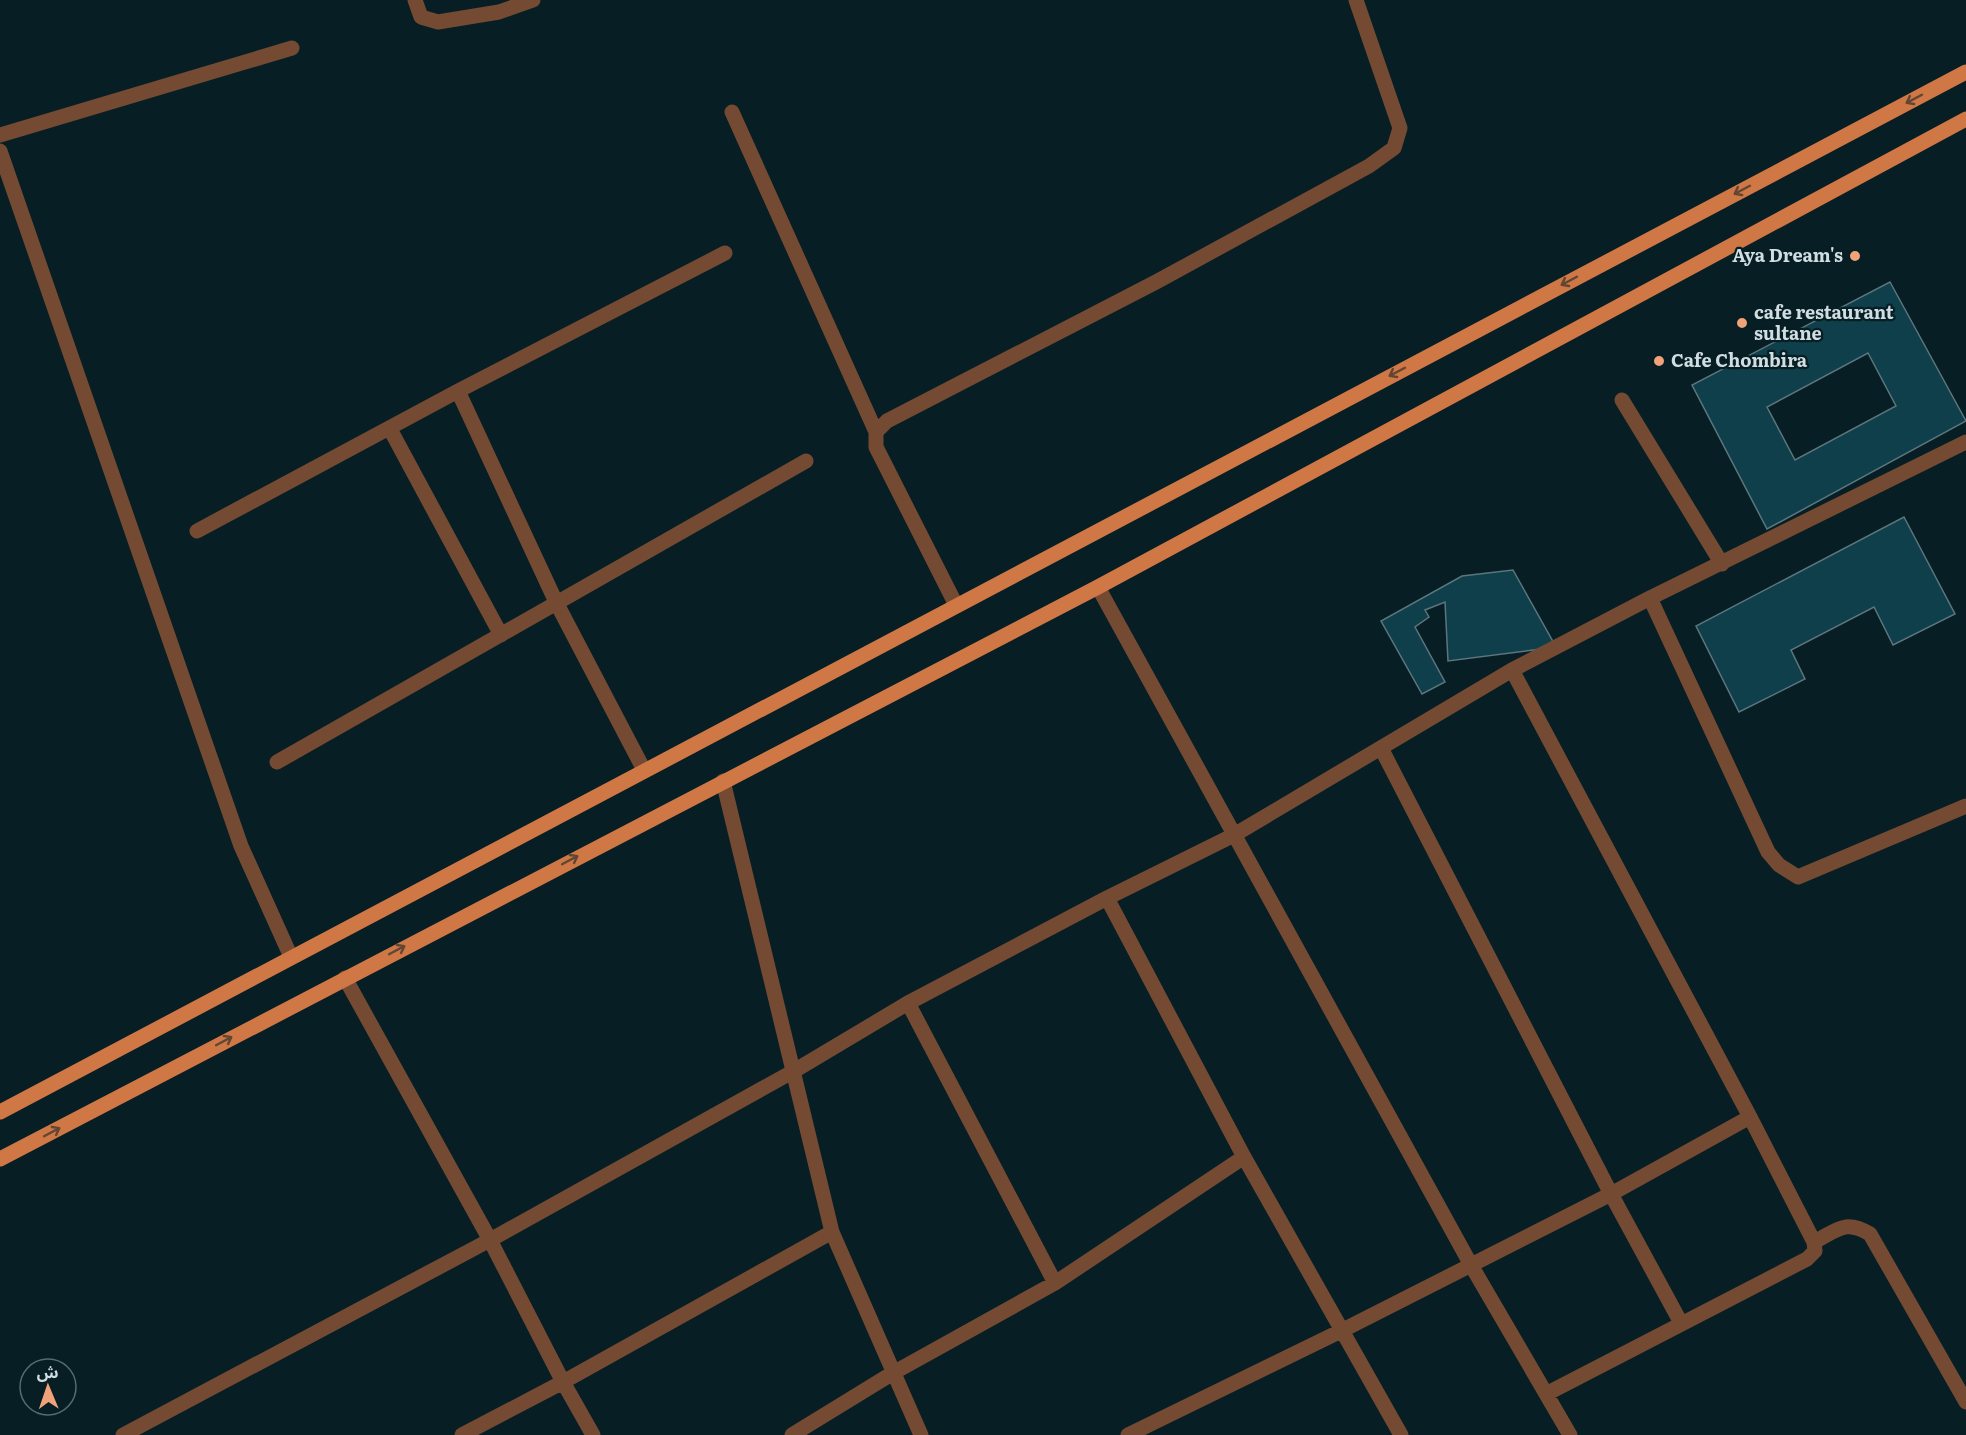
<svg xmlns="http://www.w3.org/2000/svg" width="1966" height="1435" font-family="Literata,'Noto Sans Arabic',serif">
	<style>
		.building { fill: #0e3f4b; stroke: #5d767e; stroke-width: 1.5; fill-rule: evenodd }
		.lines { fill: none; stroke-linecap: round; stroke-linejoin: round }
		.minor { stroke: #744a33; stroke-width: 15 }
		.primary { stroke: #cf7745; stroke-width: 15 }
		.oneway { stroke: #614633 }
		.poi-dot { fill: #f0a279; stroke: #071e24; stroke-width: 2 }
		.labels { text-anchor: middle; stroke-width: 4.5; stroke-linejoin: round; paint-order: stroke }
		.poi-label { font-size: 18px; font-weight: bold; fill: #d0dee2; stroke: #071e24; text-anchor: start }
	</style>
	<rect width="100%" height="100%" fill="#071e24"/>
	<!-- building -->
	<path class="building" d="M1890,282L1966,421L1767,529L1692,385ZM1868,353L1896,406L1795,460L1767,407Z
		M1904,517L1955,614L1893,645L1874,607L1791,650L1805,679L1739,712L1696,626Z
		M1513,570L1556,647L1448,661L1445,602L1425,610L1429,617L1415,627L1445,682L1422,694L1381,621L1462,576Z"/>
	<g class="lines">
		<!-- minor -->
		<path class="minor" d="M415,0L421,17L438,22L499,12L533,0
			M732,112L876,432
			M0,135L292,48
			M0,151L241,846L291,957
			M458,391L556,602L644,770
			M1622,400L1722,564
			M390,429L501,635
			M197,531L458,391L725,253
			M1098,587L1471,1265L1570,1435
			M1650,598L1768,852L1779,865L1798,877L1966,806
			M956,605L876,447V432L887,421L1156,282L1369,166L1394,148L1400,128L1356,0
			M1512,670L1750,1117L1814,1242L1815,1251L1807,1259L1548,1393
			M1381,748L1611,1194L1681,1323
			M277,762L806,461
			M723,781L832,1232L921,1435
			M1107,898L1244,1157L1401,1435
			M345,978L490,1240L563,1382L593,1435
			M908,1003L1055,1283
			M1814,1242C1838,1230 1845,1219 1870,1234L1966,1402
			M123,1435L490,1240L794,1071L908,1003L1107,898L1234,835L1512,670L1650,598L1966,442
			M462,1435L563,1382L832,1232
			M792,1435L893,1373L1055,1283L1244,1157
			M1128,1435L1343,1330L1611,1194L1750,1117"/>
		<!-- primary -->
		<path class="primary" d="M0,1112L1966,72
			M0,1159L1098,587L1966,119"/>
	</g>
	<!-- one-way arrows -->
	<defs><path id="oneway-shaft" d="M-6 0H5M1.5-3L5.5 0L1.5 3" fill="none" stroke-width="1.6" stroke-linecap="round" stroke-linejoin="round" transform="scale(1.5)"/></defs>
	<g class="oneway">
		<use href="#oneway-shaft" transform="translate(1914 99) rotate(152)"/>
		<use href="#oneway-shaft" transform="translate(1742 190) rotate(152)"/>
		<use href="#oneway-shaft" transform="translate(1569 281) rotate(152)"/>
		<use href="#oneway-shaft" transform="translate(1397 372) rotate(152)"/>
		<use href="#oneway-shaft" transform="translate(570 860) rotate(-28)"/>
		<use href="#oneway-shaft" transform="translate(397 950) rotate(-28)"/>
		<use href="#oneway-shaft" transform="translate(224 1041) rotate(-28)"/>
		<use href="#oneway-shaft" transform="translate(52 1132) rotate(-28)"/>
	</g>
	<!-- markers -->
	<g class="poi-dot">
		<circle cx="1855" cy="256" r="6"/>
		<circle cx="1742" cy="323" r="6"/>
		<circle cx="1659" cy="361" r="6"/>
	</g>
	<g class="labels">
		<!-- poi labels -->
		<g class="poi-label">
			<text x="1843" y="262" text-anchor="end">Aya Dream's</text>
			<text x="1754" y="319">cafe restaurant<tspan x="1754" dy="21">sultane</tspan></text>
			<text x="1671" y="367">Cafe Chombira</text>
		</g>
	</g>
	<!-- north arrow -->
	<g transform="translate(48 1387) rotate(358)"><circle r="28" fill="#071e24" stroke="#576b70" stroke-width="1.5"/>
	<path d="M0-4.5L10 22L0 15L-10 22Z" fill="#f0a279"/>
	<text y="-9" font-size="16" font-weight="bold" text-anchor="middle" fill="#d0dee2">ش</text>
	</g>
</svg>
